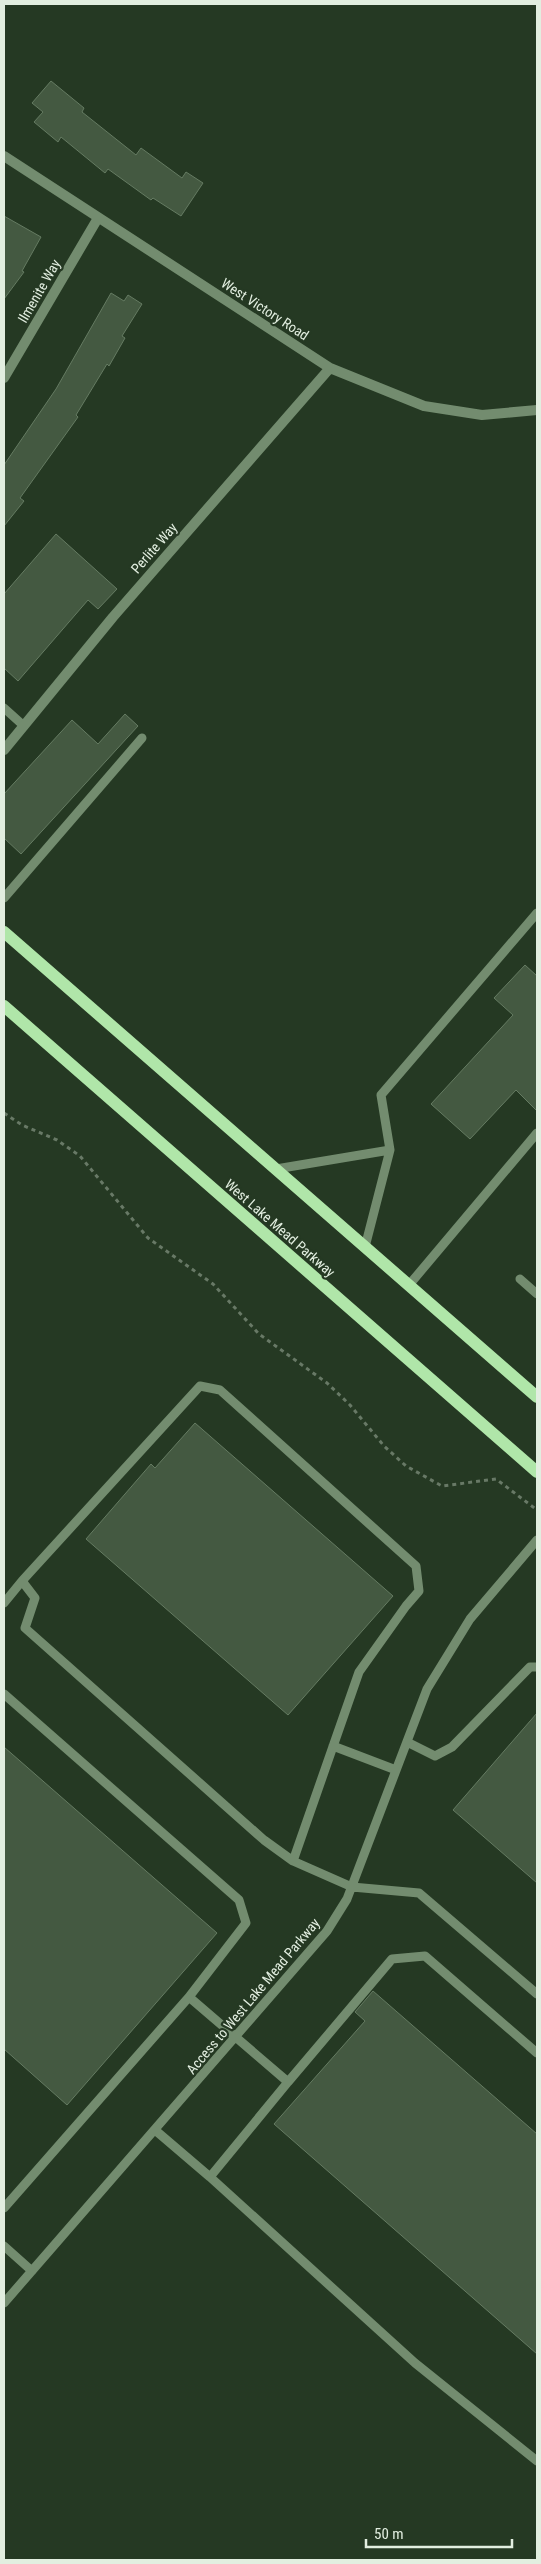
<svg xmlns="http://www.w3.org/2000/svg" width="541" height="2564" font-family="'Roboto Condensed',sans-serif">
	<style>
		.building { fill: #445941; stroke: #657b62 }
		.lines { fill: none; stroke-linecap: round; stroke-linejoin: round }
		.path { stroke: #687966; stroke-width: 3; stroke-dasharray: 4 4; stroke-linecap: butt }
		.service { stroke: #738c6f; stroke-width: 9 }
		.minor { stroke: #738c6f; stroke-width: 10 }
		.primary { stroke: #b0e6a9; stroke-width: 12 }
		.labels { text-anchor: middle; stroke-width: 4.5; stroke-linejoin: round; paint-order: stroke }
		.street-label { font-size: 14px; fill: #e2eee0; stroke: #253923 }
	</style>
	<rect width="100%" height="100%" fill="#253923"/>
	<!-- building -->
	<path class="building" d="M51,81L84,108L82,112L136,155L141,148L182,178L186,172L203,183L181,216L153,198L151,200L108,169L105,173L61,137L58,142L34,122L43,112L32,103Z
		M4,216L41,237L22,271L24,272L4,299Z
		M111,293L124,301L128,295L142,304L122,336L125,338L109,366L107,364L76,415L78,417L20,498L24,501L4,526V465L56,389Z
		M56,534L117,589L98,609L88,600L18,681L4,668V594Z
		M125,714L138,726L21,854L4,838V794L72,720L98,744Z
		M525,965L537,976V1111L516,1090L470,1139L431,1104L513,1015L494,998Z
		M195,1423L393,1596L288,1715L86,1539L151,1464L155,1468Z
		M537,1713V1883L453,1810Z
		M4,1747L217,1933L67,2105L4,2049Z
		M373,1991L537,2134V2354L274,2124L365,2021L355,2012Z"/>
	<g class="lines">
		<!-- path -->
		<path class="path" d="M4,1113L22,1125L57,1140L80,1156L148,1238L213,1284L259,1334L327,1383L350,1405L384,1446L406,1466L442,1486L496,1479L537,1510"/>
		<!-- service -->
		<path class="service" d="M4,708L24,726
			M4,898L142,738
			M390,1150L381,1095L537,913
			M276,1169L390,1150L365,1247
			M520,1279L537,1294
			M409,1285L537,1133
			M4,1603L22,1581
			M4,1694L239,1900L246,1923L189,1997L4,2208
			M407,1742L435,1756L452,1747L530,1667H537
			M333,1746L396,1770
			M293,1861L359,1672L406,1606L419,1591L416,1566L220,1390L200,1386L22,1581L35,1598L25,1628L264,1840L293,1861L352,1887L419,1893L537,1994
			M288,2082L392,1959L425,1956L537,2053
			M155,2130L210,2177L288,2082L189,1997
			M210,2177L415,2363L537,2461
			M4,2246L32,2271
			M4,2303L327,1931L347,1899L427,1689L470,1619L537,1540"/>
		<!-- minor -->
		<path class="minor" d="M4,156L330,368L424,406L482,415L537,410
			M4,378L98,218
			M4,750L113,617L330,368"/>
		<!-- primary -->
		<path class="primary" d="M4,932L537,1397
			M4,1006L537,1472"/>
	</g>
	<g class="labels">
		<!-- street labels -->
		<g class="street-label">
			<text transform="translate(39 291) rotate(-60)" y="5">Ilmenite Way</text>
			<text transform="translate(265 309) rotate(33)" y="5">West Victory Road</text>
			<text transform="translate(154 548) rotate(-49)" y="5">Perlite Way</text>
			<text transform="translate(280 1228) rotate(41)" y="5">West Lake Mead Parkway</text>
			<text transform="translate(253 1996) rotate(-50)" y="5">Access to West Lake Mead Parkway</text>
		</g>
	</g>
	<!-- border -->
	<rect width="541" height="2564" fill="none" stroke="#e2eee0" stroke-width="10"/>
	<!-- scale -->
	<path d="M366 2539v8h146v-8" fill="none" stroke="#e2eee0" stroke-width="2.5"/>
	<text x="374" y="2539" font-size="15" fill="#e2eee0" stroke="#253923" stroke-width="4" paint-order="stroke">50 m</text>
</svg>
